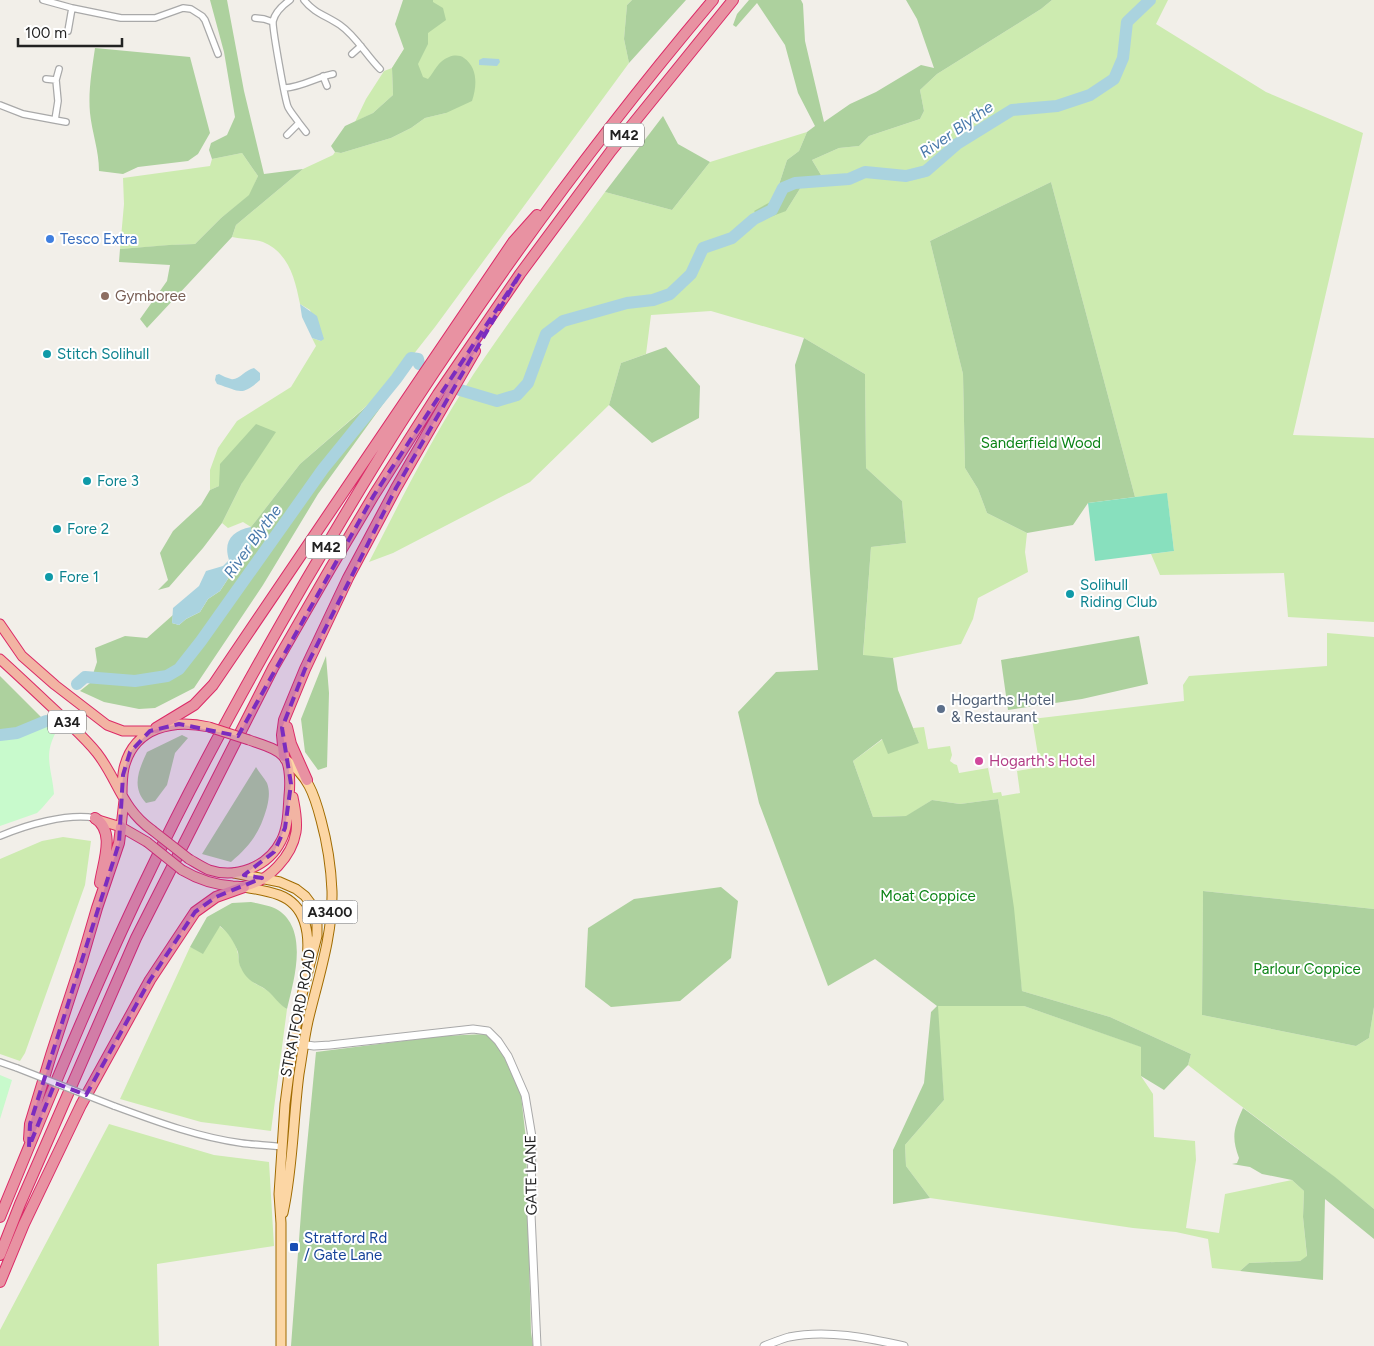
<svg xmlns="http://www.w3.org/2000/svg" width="1374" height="1346" font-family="Figtree,sans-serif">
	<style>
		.grass { fill: #cdebb0 }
		.forest { fill: #add19e }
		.park { fill: #c8facc }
		.pitch { fill: #88e0be }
		.water { fill: #aad3df }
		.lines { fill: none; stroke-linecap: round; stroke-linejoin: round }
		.river { stroke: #aad3df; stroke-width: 12 }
		.minor-casing { stroke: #a9a9a9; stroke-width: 8 }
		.tertiary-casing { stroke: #a9a9a9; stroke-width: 9 }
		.primary-casing { stroke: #a06b00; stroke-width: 11 }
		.trunk-casing { stroke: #dc2a67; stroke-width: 11 }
		.motorway-casing { stroke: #dc2a67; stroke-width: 12 }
		.minor { stroke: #fff; stroke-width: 5.5 }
		.tertiary { stroke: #fff; stroke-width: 7 }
		.primary { stroke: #fcd6a4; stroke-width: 9 }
		.trunk { stroke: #f2b4a3; stroke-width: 9 }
		.motorway { stroke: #e892a2; stroke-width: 10 }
		.minor-bridge-casing { stroke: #a9a9a9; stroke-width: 8; stroke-linecap: butt }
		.trunk-bridge-casing { stroke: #dc2a67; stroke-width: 11; stroke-linecap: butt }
		.minor-bridge { stroke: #fff; stroke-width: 5.5 }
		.trunk-bridge { stroke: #f2b4a3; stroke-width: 9 }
		.marked { fill: #7b2cbf; fill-opacity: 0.2; stroke: #7b2cbf; stroke-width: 4; stroke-dasharray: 10 6; stroke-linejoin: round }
		.shop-dot { fill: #3f7fe0; stroke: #fff; stroke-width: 2 }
		.education-dot { fill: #8d6e63; stroke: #fff; stroke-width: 2 }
		.culture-dot { fill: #0f9aa8; stroke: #fff; stroke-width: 2 }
		.service-dot { fill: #5c6f8a; stroke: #fff; stroke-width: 2 }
		.hotel-dot { fill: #d1479c; stroke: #fff; stroke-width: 2 }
		.transit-dot { fill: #1a4fb4; stroke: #fff; stroke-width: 2 }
		.labels { text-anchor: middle; stroke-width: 4; stroke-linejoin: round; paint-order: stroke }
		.shield { fill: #fff; stroke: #646464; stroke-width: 1 }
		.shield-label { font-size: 14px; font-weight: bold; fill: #222 }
		.shop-label { font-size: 15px; fill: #366cbe; stroke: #fff; text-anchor: start }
		.education-label { font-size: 15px; fill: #785e54; stroke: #fff; text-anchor: start }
		.culture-label { font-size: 15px; fill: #0d838f; stroke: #fff; text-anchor: start }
		.park-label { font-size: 15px; fill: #0c8416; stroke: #fff }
		.service-label { font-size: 15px; fill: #4e5e75; stroke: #fff; text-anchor: start }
		.hotel-label { font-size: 15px; fill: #b23c85; stroke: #fff; text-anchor: start }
		.street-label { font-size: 15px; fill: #222; stroke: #fff }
		.transit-label { font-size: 15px; fill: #164399; stroke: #fff; text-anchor: start }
		.water-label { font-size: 16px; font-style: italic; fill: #4a7aab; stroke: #fff }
	</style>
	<rect width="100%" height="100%" fill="#f2efe9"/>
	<!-- grass -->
	<path class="grass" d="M418,0H632L627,5L624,39L629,63L435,327L387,388L300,464L251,527L243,522L228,528L222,523L242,483L219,486L210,490V470L218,448L237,421L291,387L316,346L312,338L321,341L310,310L300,304C295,279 289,253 263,242C254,239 241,239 232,237L236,225L303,169L333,155L335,152L341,153L391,138L411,128L425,118L446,113L428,82L392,69L393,95L373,113L355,122L366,99L384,71L392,68L404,49Z
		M1052,0H1168L1156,24L1266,92L1363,133L1293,435L1374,438V622L1288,617L1284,573L1160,575L1151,554L1174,551L1167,494L1135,497L1051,182L930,241L963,374L965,468L978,489L987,513L1027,533L1025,552L1028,572L978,598L973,619L961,644L893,658L863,656L871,547L906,543L902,501L866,468L865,374L804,338L711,311L651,315L646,354L621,363L609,405L530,482L393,553L369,562C399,504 427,447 462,392C506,323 557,258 605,192L672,210L710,162L807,132L799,151L787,160L774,200L786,211L801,187L821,175L812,160L839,148L859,146L869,136L920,119L924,111L920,90L937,74L1041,9Z
		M242,153L258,176L250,195L221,218L195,244L172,245L120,249L124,204L123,178L210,166L212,159Z
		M1327,633L1374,637V909L1203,891L1202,1015L1356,1046L1369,1038L1374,1007V1209C1314,1159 1250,1114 1188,1065L1191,1054L1110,1017L1022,991L998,799L960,804L932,800L907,816L873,817L853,761L883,739L919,743L913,728L924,727L928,749L950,746L952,755L950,761L954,764L957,765L959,773L988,768L993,793L1001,792L1002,796L1020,793L1017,771L1040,767L1032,719L1184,701L1183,685L1189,676L1327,666Z
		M63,837L91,841L85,885L25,1053L20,1061L0,1054V859L42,841Z
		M219,926C229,932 236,943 238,954C239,960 239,965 242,969C252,985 255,982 268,991C275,996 279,1004 287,1009L271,1131L201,1122L120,1099L190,947L203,953Z
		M937,1006H1024L1142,1047L1141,1076L1153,1094L1154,1137L1195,1141L1196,1160L1186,1228L1219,1233L1225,1194L1292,1180L1304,1191L1303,1217L1307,1257L1300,1261L1249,1263L1240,1271L1212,1268L1208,1239L1176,1232L1133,1228L930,1198L906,1166L905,1145L944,1100Z
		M109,1124L214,1155L269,1162L274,1246L157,1264L159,1346H0V1330Z"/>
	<!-- forest -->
	<path class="forest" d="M210,0H227L244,91L264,174L303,169L236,225L232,237L147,328L140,319L167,281L170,265L119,262L120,249L169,245L195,244L221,218L249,195L258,176L242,153L212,159L209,150L211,143L227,135L235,117L224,52Z
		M403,0H433V2L443,8L446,20L428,33V44L418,64L423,77L428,79C435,71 438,61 449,57C454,55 460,55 464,58C478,68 477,86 472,101L446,113L425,118L411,128L391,138L341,153L335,152L331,146L345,126L373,113L393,95L392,68L404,49L395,24Z
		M632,0H686L629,63L624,39L627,5Z
		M749,0H801L803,4L805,41L824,122L850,104L876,92L921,65L934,68L917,19L906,0H1052L1041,9L937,74L920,90L924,111L920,119L869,136L859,146L839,148L812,160L821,175L801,187L786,211L762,220L754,211L774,200L787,160L799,151L807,132L815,126L798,93L785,45L757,3L736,27L733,25L737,14Z
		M95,48L190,57L210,133L198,154L188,161L138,167L123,174L99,171C99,150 92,133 90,113C88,92 92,69 95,48Z
		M663,116L678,144L710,162L672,210L605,192Z
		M1051,182L1135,497L1088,503L1073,525L1027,533L987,513L978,489L965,468L963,374L930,241Z
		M804,338L865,374L866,468L902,501L906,543L871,547L863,655L893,658L898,690L919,743L888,754L882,739L853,761L873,817L906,816L932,800L960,804L998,799L1014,908L1022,991L1110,1017L1191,1054L1188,1065L1164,1090L1141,1076V1047L1024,1006H938L944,1100L905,1145L906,1166L930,1198L893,1204V1150L924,1083L931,1012L937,1006L875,959L828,986L759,803L738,712L776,672L818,670L810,573L795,365Z
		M666,347L700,386L699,418L652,443L609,405L621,363Z
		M382,393L386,400L318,494L263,585L194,688L155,708L139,709L104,702L80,691L90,683L97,662L95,648L125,636L147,638L173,615L172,623L179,625L186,619L200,612L208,599L220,591L243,556L251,549V527L300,464Z
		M256,424L276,432L242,483L222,523L203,548L169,587L158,590L168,580L160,553L173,531L201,505L210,490L219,486L220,464Z
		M1139,636L1148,684L1082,699L1008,710L1001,660Z
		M326,656L329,693L327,767L318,770L305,752L301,719Z
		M0,676L56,732L0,757Z
		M182,735L188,738L175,753L167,785L155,801L146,803C131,787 139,769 147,752Z
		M256,767C259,772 264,778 267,783C270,791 269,799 267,807C260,832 251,845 231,862L202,854Z
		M721,887L738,901L731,958L680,1001L611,1007L585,987L588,928L634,899Z
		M1203,891L1374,909V1007L1369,1038L1356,1046L1202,1015Z
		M251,902C260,904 270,905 278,910C309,930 294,980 287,1009C280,1005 276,999 270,993C260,983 249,985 241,968C238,963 239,957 238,952C234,942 228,932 220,926L203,954L190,947L207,917L232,903Z
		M486,1034L501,1050L521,1095L526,1140L531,1332L533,1346H291L303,1187L316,1052L442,1036Z
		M1243,1108L1335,1177L1374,1209V1239L1325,1199L1323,1280L1240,1271L1249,1263L1300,1261L1307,1256L1303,1217L1304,1191L1292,1180L1262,1174L1250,1167L1232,1164L1237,1163L1239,1158C1231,1137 1234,1128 1243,1108Z"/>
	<!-- park -->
	<path class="park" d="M46,721L56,732C43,756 52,769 54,794L42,808L37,813L0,826V735L17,733Z
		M0,1075L12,1080L0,1119Z"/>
	<!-- pitch -->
	<path class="pitch" d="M1167,493L1174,551L1095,561L1088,503Z"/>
	<!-- water -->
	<path class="water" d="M483,58L499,59L500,62L497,66L479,65V60Z
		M300,304L317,316L324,339L321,341L312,338L302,317Z
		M254,368L260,373V380C241,397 240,391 217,384L215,380L216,375L219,374C223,376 227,378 231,379C238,381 245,370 254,368Z
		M251,527V549L243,556L220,591L208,599L200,612L186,619L179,625L172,623L173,608L199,586L206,571L223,566L229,560C223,541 232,531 251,527Z"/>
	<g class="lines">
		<!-- river -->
		<path class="river" d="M460,390L497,401L517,395L528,383L546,334L563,321L627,303L653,300L670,294L691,274L703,248L732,238L754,219L772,210L783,188L795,183L849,179L865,172L906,176L926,171L957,144L1012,110L1057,106L1090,95L1114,79L1123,58L1127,22L1150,0
			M77,684L85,677L135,681L167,676L179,669L201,641L323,469L396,379L411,358L418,359L419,364
			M0,735L17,733L46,721"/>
		<!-- minor casing -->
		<g class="minor-casing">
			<path id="minor" d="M43,0L72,8L121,18H155L183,8L191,9L202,16L205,20L218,54
				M304,0C314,13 327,16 340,25C356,36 366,55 380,69
				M255,18L264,19L273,22
				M68,31L72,8
				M352,54L361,46
				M323,76L327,86
				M56,80L59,69
				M285,88C302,87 317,77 333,74
				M0,105L23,114L55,120L58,101L56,80L46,79
				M55,120L66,122
				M299,123L306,132
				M287,135L299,123C296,118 291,113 288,107C285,100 272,27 273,21C275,13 283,5 290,0
				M0,836C26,825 67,813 95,818
				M0,1062L17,1068
				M114,1106C155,1121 197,1137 241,1143C255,1145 269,1145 283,1147"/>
		</g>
		<!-- tertiary casing -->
		<g class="tertiary-casing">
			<path id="tertiary" d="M293,1043L314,1046L330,1045L473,1029L488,1031L498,1041L508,1056L525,1095L532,1137L531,1214L537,1346
				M764,1346C772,1343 781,1339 789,1337C827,1329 868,1338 904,1346"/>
		</g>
		<!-- primary casing -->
		<g class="primary-casing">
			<path id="primary" d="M234,873L280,882L296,889L305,896L311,904L317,924V936L301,999L293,1043L285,1104L279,1194L281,1223V1346
				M244,887C256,889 268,891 279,895C306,905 310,934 307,959
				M283,1213C293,1168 293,1120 299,1074C302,1057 304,1039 308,1021C318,979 333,935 332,891C331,867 327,842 321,820C314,793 308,776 285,759"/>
		</g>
		<!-- trunk casing -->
		<g class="trunk-casing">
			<path id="trunk" d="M0,624L22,656L55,685L107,725L123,731H150
				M0,659C20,677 40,696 59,714C72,727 86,739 97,753C118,780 122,809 152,830
				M122,795C122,786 122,777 124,768C134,727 173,719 209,727
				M95,819L121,827L147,842
				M121,827L124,800
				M189,859C196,863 202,867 209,870C236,879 268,867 281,841C288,828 288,811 289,796C290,787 291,763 283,756C275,747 259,744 249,740
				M182,870C199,880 214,885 233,886C237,886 242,887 245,886C269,881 292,856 296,832C298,820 295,808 293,797"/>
		</g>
		<!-- motorway casing -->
		<g class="motorway-casing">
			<path id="motorway" d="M287,727L291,744L307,780
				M156,728L194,705L213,685L513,242L537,215
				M284,756L282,735L284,720L305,669L348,578L396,488L475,351
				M95,818C116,832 103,862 100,883
				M29,1139L30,1124L51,1055L81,963L97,908L119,843L121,827
				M0,1217C48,1101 95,984 150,871C197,772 250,677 305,582C340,523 374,464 412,406C504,265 604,129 713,0
				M0,1255L20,1204L136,938L273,668L330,569L374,495L438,394L520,274L611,151L733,0
				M0,1282L24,1224L81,1105L150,980L195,912L216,897L244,887"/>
		</g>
		<!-- minor -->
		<use href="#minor" class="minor"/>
		<!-- tertiary -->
		<use href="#tertiary" class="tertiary"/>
		<!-- primary -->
		<use href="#primary" class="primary"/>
		<!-- trunk -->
		<use href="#trunk" class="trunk"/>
		<!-- motorway -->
		<use href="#motorway" class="motorway"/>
		<!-- minor-bridge casing -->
		<g class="minor-bridge-casing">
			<path id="minor-bridge" d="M17,1068L114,1106"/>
		</g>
		<!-- trunk-bridge casing -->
		<g class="trunk-bridge-casing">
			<path id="trunk-bridge" d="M209,727L249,740
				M152,830L189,859
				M147,842L182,870"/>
		</g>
		<!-- minor-bridge -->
		<use href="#minor-bridge" class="minor-bridge"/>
		<!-- trunk-bridge -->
		<use href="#trunk-bridge" class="trunk-bridge"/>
	</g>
	<!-- marked area -->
	<path class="marked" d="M520,274L396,488L305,669L282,728L291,784L285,828L274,852L244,875L262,878L216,897L195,912L150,980L86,1095L55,1083L29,1147L30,1124L119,843L123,775L130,752L150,731L179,724L238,736L374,495Z"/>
	<!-- markers -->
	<circle class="shop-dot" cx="50" cy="239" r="5"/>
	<circle class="education-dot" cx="105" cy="296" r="5"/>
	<g class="culture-dot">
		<circle cx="47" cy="354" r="5"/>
		<circle cx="87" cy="481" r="5"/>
		<circle cx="57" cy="529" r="5"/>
		<circle cx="49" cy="577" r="5"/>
		<circle cx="1070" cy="594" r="5"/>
	</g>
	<circle class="service-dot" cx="941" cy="709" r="5"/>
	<circle class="hotel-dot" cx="979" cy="761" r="5"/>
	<rect class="transit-dot" x="289" y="1242" width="10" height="10" rx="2.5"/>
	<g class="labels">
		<!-- shield labels -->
		<g class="shield">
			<rect x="604" y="123.5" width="40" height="23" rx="4"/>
			<rect x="306" y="535.5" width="40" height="23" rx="4"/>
			<rect x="48" y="710.5" width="38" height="23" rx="4"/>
			<rect x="302.5" y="900.5" width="55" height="23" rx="4"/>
		</g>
		<g class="shield-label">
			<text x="624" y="140">M42</text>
			<text x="326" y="552">M42</text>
			<text x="67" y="727">A34</text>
			<text x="330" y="917">A3400</text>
		</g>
		<!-- shop labels -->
		<g class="shop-label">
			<text x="60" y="244">Tesco Extra</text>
		</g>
		<!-- education labels -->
		<g class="education-label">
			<text x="115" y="301">Gymboree</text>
		</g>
		<!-- culture labels -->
		<g class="culture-label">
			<text x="57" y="359">Stitch Solihull</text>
			<text x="97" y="486">Fore 3</text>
			<text x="67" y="534">Fore 2</text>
			<text x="59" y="582">Fore 1</text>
			<text x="1080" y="590">Solihull<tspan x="1080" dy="17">Riding Club</tspan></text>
		</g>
		<!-- park labels -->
		<g class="park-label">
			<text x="1041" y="448">Sanderfield Wood</text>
			<text x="928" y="901">Moat Coppice</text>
			<text x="1307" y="974">Parlour Coppice</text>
		</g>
		<!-- service labels -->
		<g class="service-label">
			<text x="951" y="705">Hogarths Hotel<tspan x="951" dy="17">&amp; Restaurant</tspan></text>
		</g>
		<!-- hotel labels -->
		<g class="hotel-label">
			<text x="989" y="766">Hogarth's Hotel</text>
		</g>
		<!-- street labels -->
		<g class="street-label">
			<text transform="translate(298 1013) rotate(-79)" y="5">STRATFORD ROAD</text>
			<text transform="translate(531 1175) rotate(-91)" y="5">GATE LANE</text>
		</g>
		<!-- transit labels -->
		<g class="transit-label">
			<text x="304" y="1243">Stratford Rd<tspan x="304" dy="17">/ Gate Lane</tspan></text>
		</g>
		<!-- water labels -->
		<g class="water-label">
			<text transform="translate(956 129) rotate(-35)" y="6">River Blythe</text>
			<text transform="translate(252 541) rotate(-54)" y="6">River Blythe</text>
		</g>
	</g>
	<!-- scale -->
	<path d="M18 38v8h104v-8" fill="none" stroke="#222222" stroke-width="2.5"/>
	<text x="25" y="38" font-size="15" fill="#222222" stroke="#ffffff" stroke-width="4" paint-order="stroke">100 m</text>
</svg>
